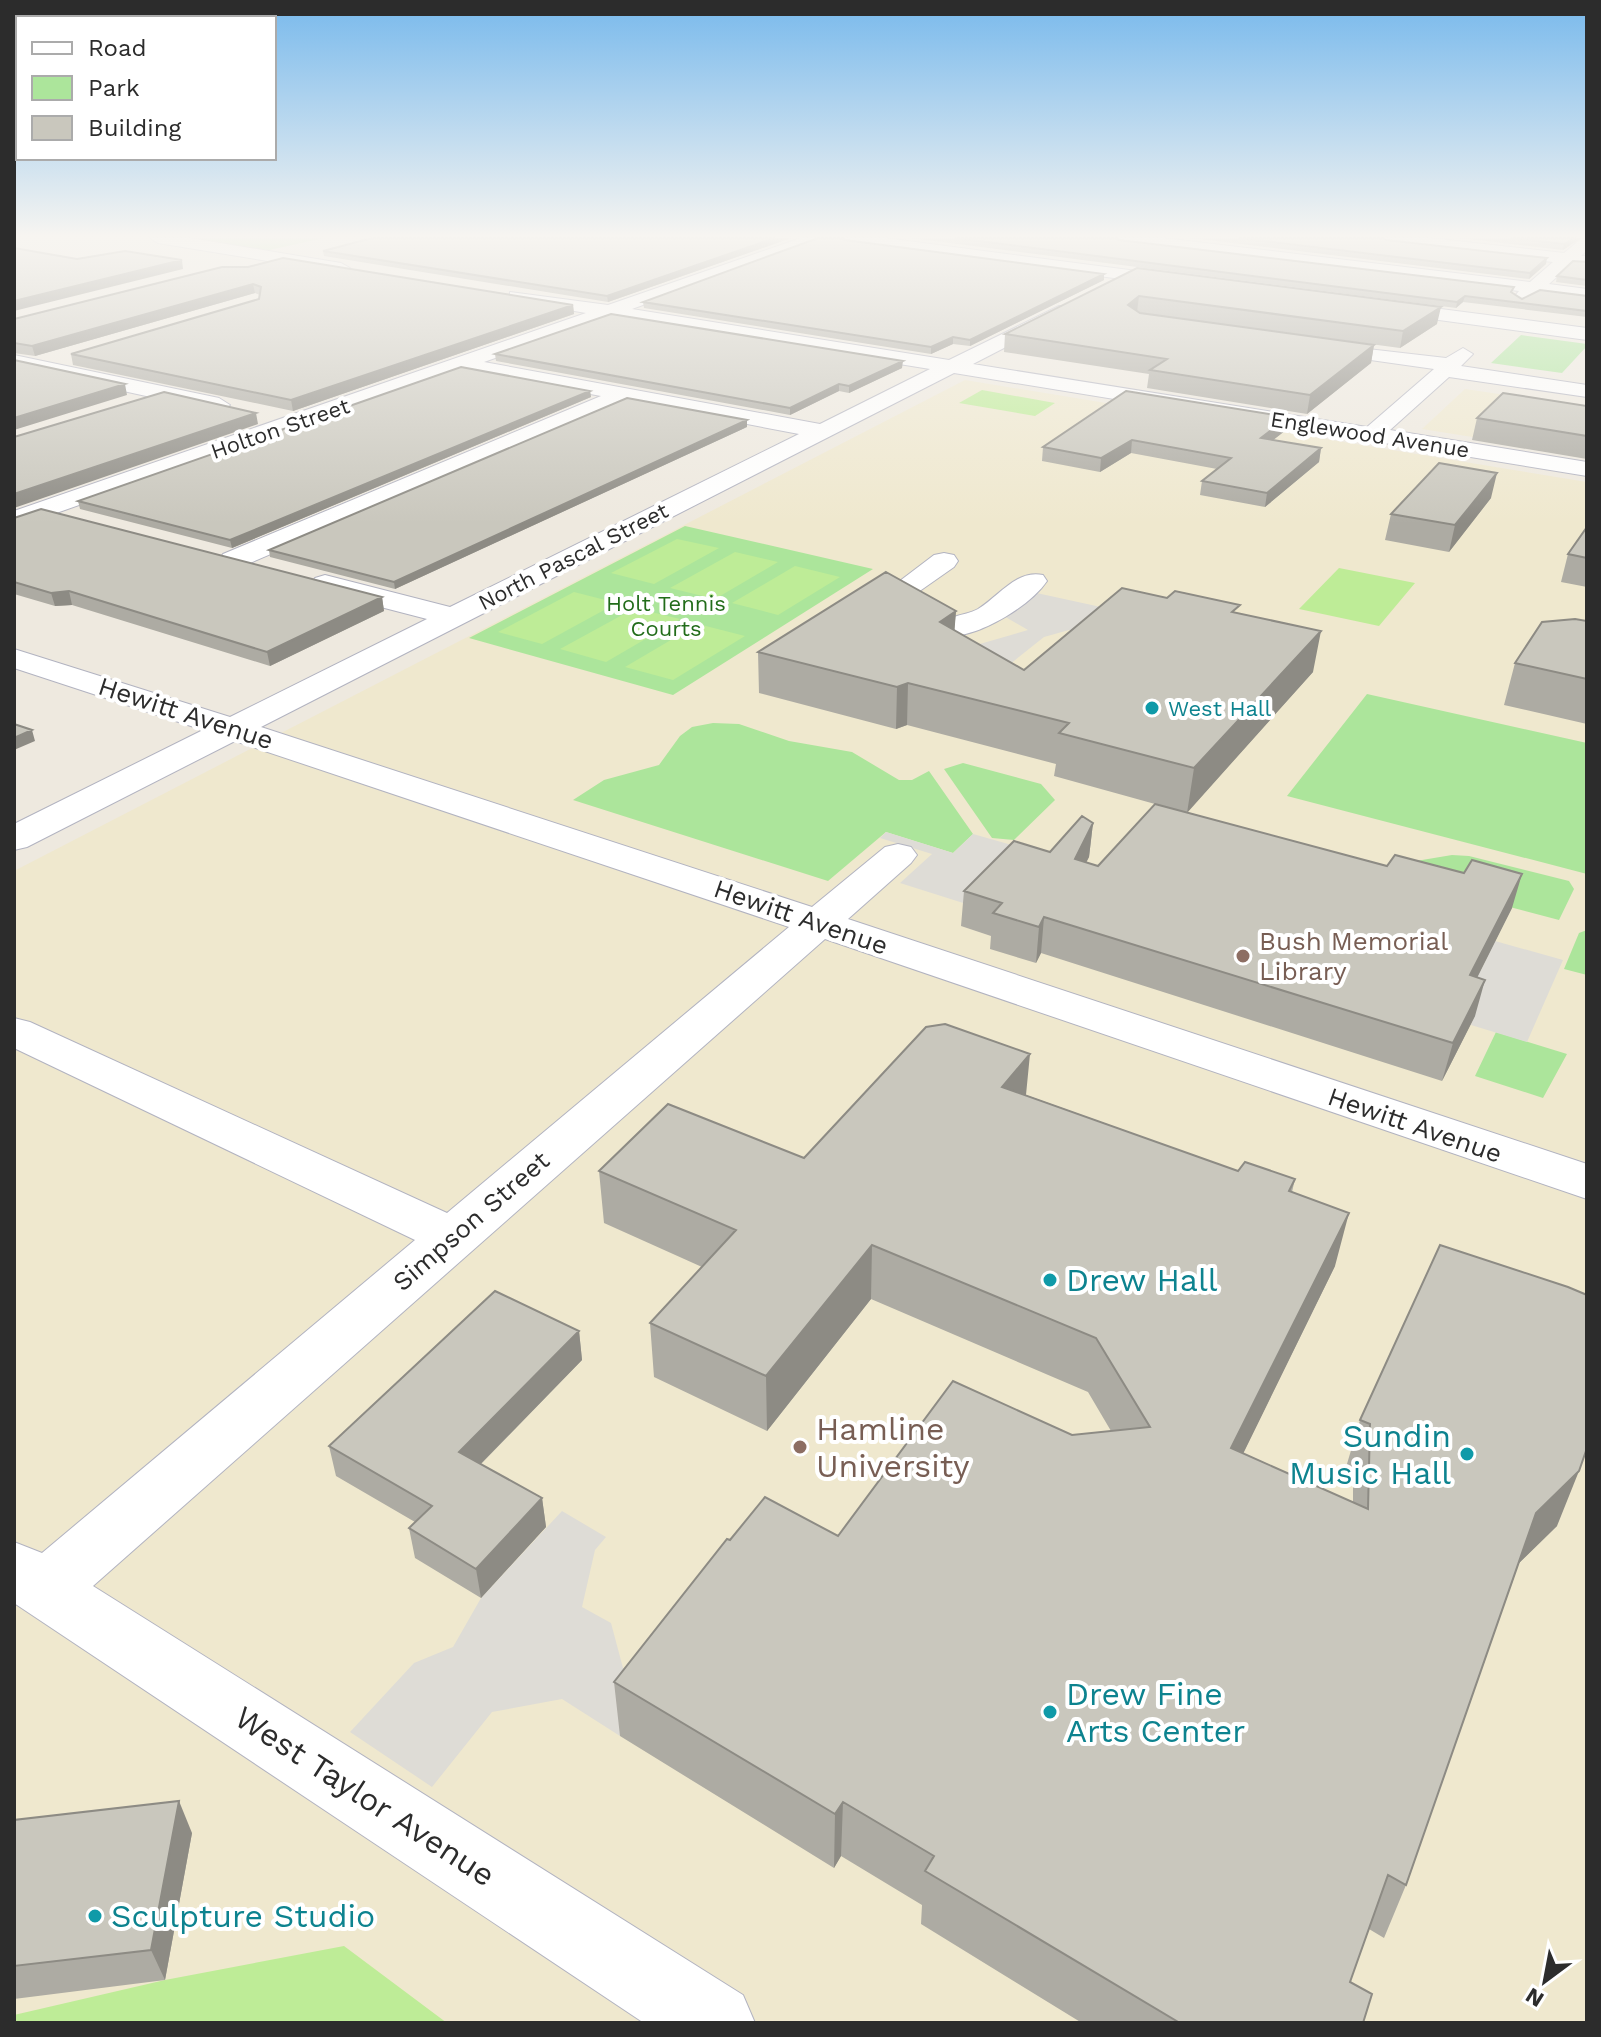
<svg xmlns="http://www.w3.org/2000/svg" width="1601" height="2037" font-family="'Work Sans',sans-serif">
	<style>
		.education { fill: #efe8ce }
		.green { fill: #ace59b }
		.pitch { fill: #beec97 }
		.plaza { fill: #dedcd6 }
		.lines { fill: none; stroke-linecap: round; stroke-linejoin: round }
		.minor-casing { stroke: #b2b3c0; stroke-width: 2 }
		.minor { fill: #fff; fill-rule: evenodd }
		.wall { fill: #adaba3 }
		.shaded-wall { fill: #8d8b84 }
		.building { fill: #c9c7bd; stroke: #8d8b84; stroke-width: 2 }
		.culture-dot { fill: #0f9aa8; stroke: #fff; stroke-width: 3 }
		.education-dot { fill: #8d6e63; stroke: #fff; stroke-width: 3 }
		.labels { text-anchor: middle; stroke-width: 8; stroke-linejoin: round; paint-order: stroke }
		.far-street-label { font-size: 22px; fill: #2c2c2c; stroke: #fff }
		.far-park-label { font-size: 22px; fill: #226c1a; stroke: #fff }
		.far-culture-label { font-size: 22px; fill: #0d838f; stroke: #fff; text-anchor: start }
		.street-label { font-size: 26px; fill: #2c2c2c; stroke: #fff }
		.education-label { font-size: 26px; fill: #785e54; stroke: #fff; text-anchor: start }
		.near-culture-label { font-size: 32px; fill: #0d838f; stroke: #fff; text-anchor: start }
		.near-education-label { font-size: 32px; fill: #785e54; stroke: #fff; text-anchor: start }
		.near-street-label { font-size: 32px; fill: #2c2c2c; stroke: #fff }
	</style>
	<rect width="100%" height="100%" fill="#eee9df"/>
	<!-- education -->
	<path class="education" d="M965,380L1587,482V2023H14V871Z
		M1465,389L1587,407L1579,454L1422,429Z"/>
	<!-- green -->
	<path class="green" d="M183,238H324L265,251Z
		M1521,335L1587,344V346L1562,373L1491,363Z
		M685,526L873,569L673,695L469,638Z
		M1367,694L1587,743V874L1287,796Z
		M713,723L739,724L789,741L852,752L899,780H912L929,771L973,834L953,853L886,832L828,881L573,800L604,780L659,765L680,736L692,727Z
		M963,763L1041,784L1055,800L1014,840L992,838L944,769Z
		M1452,855L1469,856L1569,881L1574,889L1559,920L1399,878L1410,862Z
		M1587,930V975L1564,969L1579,933Z
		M1496,1032L1567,1054L1543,1098L1475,1076Z"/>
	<!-- pitch -->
	<path class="pitch" d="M982,390L1055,403L1035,416L959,403Z
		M677,539L719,548L654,584L611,573Z
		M735,552L778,562L715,599L670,588Z
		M795,566L840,577L778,615L732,603Z
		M1339,568L1415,583L1379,626L1299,609Z
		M574,592L617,603L542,644L498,632Z
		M635,608L680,619L606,662L560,649Z
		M698,624L745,636L673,680L625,667Z
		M344,1946L447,2023H14V2015L165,1980Z"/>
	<!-- plaza -->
	<path class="plaza" d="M1032,592L1133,614L1105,638L1069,630L1044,637L980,688L959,650L1028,630L1002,615Z
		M886,832L953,853L973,834L1036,852L979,908L900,883L932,854L880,838Z
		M1495,941L1563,960L1527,1042L1471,1025L1474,1016L1422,953L1481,970Z
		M562,1511L606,1537L595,1550L582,1607L611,1623L623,1668L656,1689L620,1736L562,1699L492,1712L432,1787L350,1732L414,1663L453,1647L481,1598Z"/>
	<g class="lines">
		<!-- minor casing -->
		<g class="minor-casing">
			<path id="minor" d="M150,238H190L341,263L350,268L341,273L158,243Z
				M801,238H825L632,309L949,360L1059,306L1066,308V316L973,364L1367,427L1434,369L1314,352L1307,350L1304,346L1307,342L1446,358L1463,348L1473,354L1461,366L1587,385V397L1449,377L1390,430L1587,462V476L954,373L261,727L812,907L885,847L898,844L911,847L917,855L911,863L848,919L1587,1164V1199L825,939L93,1586L743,1995L755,2023H644L14,1603V1542L42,1553L415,1240L14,1048V1018L30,1022L447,1213L789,927L235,741L27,847L14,850V824L203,730L14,668V649L230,717L427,619L315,590L311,584L315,578L325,575L450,607L799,434L627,401L243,566H223L219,560L223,554L601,396L461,370L14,528V511L586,313L510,300V292L608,305ZM610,317L930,369L820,424L484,362Z
				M837,238H885L1183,277L1192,282L1183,287L845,243Z
				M1112,238H1163L1530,282L1553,262L1385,243L1377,238H1430L1564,253L1581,239L1587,238V250L1581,256H1587V266L1571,264L1549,284L1587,289V299L1538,293L1522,303L1513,298L1519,291L1120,243Z
				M1379,301L1587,328V340L1372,311V303Z
				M14,355L219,398L230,405L219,412L14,367Z
				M944,553L954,555L958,561L954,567L914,595L954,617C962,614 971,613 978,609C999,596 1017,569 1043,575L1047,581C1031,605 981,636 951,636C935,636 899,611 884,602L880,596L934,555Z"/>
		</g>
		<!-- minor -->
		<use href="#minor" class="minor"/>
	</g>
	<!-- wall -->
	<path class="wall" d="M791,238L608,302L324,256L323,251Z
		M911,238H1117L1119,240L1513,293L1522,299L1587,296V317L1463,302L1456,308Z
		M1191,238H1383L1386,240L1546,264L1529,279Z
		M1460,238H1581L1563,250Z
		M845,240L1104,280L970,346L953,344L931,354L644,308L643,302Z
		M1587,262V286L1556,282L1557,276Z
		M222,267L573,305L574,314L293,411L73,365L71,354L259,299L260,295L255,293L35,356L14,353V319Z
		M1137,268L1437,324L1400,348L1140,313L1374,345L1371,363L1307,414L1147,388L1149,374L1004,352L1005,334Z
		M495,354L902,368L849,393L839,391L790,415L496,361Z
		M590,391L591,397L232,548L80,509L78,501Z
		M1126,391L1286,430L1273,440L1321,448L1319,462L1265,507L1200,495L1202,481L1217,469L1131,453L1100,472L1042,461L1043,447Z
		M1587,406V459L1472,440L1477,418Z
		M747,427L395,589L270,557L269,550Z
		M1491,498L1449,552L1385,540L1391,514Z
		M14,518L382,597L384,611L270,666L72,605L55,606L14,594Z
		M1587,527V587L1561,582L1568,554Z
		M956,611L954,631L1024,670L1238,613L1313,672L1187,812L1512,908L1477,977L1475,1016L1442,1081L1041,953L1036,963L990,949L991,936L961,926L964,891L1050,852L1093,823L1089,857L1086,862L1098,866L1155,804L1054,776L1056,764L907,725L896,729L759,693L758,652Z
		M1587,621V724L1504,705L1515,663Z
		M1026,1095L1238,1171L1295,1179L1292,1192L1335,1266L1243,1453L1353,1502V1478L1344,1474L1360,1420L1440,1245L1557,1526L1519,1563L1406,1885L1384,1938L1369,1929L1350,1982L1363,2023H1082L921,1924L922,1905L841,1856L834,1868L620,1736L614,1682L730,1540L838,1536L1072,1435L1111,1431L1088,1392L871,1299L767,1431L654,1377L650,1323L702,1267L604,1223L599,1171L804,1158Z
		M579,1331L582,1360L481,1464L542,1498L546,1527L481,1598L415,1558L409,1528L415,1522L336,1476L329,1446Z
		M14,1820L192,1833L165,1980L14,1999Z"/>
	<!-- shaded-wall -->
	<path class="shaded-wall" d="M775,238H791L608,302L607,296Z
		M1574,238H1581L1563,250L1564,244Z
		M1547,258L1546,264L1529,279L1530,273Z
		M182,260L183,269L14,311V301Z
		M1104,274V280L970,346V340Z
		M253,284L255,293L35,356L32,346Z
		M1139,296L1137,312L1128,305Z
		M1465,296L1463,302L1456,308L1457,302Z
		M573,305L574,314L293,411L291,400Z
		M1441,307L1437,324L1400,348L1403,331Z
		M953,337V344L931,354V347Z
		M1374,345L1371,363L1307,414L1310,395Z
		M903,361L902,368L849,393V386Z
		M125,384L127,395L14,430V418Z
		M839,384V391L790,415V408Z
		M590,391L591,397L232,548L230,540Z
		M256,413L258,424L14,508V494Z
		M1288,417L1286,430L1259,451L1261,438Z
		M747,420V427L395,589L394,582Z
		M1132,440L1131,453L1100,472L1101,458Z
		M1321,448L1319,462L1265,507L1267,493Z
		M1497,473L1491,498L1449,552L1455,525Z
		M69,591L72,605L55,606L51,593Z
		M382,597L384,611L270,666L267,652Z
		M956,611L953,650L940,622Z
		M1321,631L1313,672L1187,813L1194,768Z
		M908,683L907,725L896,729L897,687Z
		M32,730L35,741L14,750V738Z
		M1093,823L1089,857L1071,893L1075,859Z
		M1522,874L1512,908L1460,1012L1470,975Z
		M1044,917L1041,953L1036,963L1039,927Z
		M1485,980L1475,1016L1442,1081L1453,1043Z
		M1030,1054L1025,1105L1002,1087Z
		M1349,1213L1335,1266L1219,1503L1231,1448Z
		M872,1245L871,1299L767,1431L766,1376Z
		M579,1331L582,1360L464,1481L459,1452Z
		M1579,1471L1557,1526L1514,1568L1536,1513Z
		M542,1498L546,1527L481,1598L476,1569Z
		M179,1801L192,1833L165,1980L151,1950Z
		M843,1802L841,1856L834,1868L835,1814Z"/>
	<!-- building -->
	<path class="building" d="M372,238H775L607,296L323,251Z
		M818,238H843L845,240L1104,274L970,340L953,337L931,347L643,302Z
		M955,238H1117L1119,240L1514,287L1511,292L1522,299L1540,290L1587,296V311L1465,296L1457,302Z
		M1238,238H1383L1386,240L1547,258L1530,273Z
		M1511,238H1574L1564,244Z
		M14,248L77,259L125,251L182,260L14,301Z
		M283,258L573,305L291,400L71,354L259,299L261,287L253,284L32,346L14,343V319L222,267H248Z
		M1573,261L1587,262V280L1557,276Z
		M1137,268L1441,307L1403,331L1139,296L1128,305L1140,313L1374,345L1310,395L1150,370L1167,359L1005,334Z
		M611,314L903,361L849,386L839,384L790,408L495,354Z
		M14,360L125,384L14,418Z
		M461,367L590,391L230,540L78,501Z
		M1126,391L1288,417L1261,438L1321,448L1267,493L1202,481L1231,458L1132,440L1101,458L1043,447Z
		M164,392L256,413L14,494V437Z
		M1503,393L1587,406V436L1477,418Z
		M627,398L747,420L394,582L269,550Z
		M1439,463L1497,473L1455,525L1391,514Z
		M41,509L382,597L267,652L69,591L51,593L14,582V518Z
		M1587,527V558L1568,554Z
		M886,572L956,611L940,622L1024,670L1122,588L1167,598L1175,591L1240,605L1232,612L1321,631L1194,768L1059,733L1069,723L908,683L897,687L758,652Z
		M1575,619L1587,621V679L1515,663L1542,622Z
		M14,724L32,730L14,738Z
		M1155,804L1387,866L1395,855L1464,873L1472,860L1522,874L1470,975L1485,980L1453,1043L1044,917L1039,927L993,913L1002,903L964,891L1014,841L1050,852L1082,816L1093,823L1075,859L1098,866Z
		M945,1024L1030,1054L1002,1087L1238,1171L1245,1162L1295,1179L1289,1191L1349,1213L1231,1448L1368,1509L1370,1424L1360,1420L1440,1245L1568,1287L1587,1295V1448L1579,1471L1536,1513L1406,1885L1388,1875L1350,1982L1372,1994L1363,2023H1180L925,1871L934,1856L843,1802L835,1814L614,1682L727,1539L730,1540L765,1497L838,1536L953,1381L1072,1435L1150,1427L1096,1338L872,1245L766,1376L650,1323L736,1230L599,1171L668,1104L804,1158L926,1027Z
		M495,1291L579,1331L459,1452L542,1498L476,1569L409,1528L432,1506L329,1446Z
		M179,1801L151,1950L14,1966V1820Z"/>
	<!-- sky -->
	<linearGradient id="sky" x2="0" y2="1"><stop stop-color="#78b9ec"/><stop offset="0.45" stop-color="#f7f5f1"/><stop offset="1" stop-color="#f7f5f1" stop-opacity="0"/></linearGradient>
	<rect width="1601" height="524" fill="url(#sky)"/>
	<!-- markers -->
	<g class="culture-dot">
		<circle cx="1152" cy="708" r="8"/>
		<circle cx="1050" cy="1280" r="8"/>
		<circle cx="1467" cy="1454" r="8"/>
		<circle cx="1050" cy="1712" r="8"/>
		<circle cx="95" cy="1916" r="8"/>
	</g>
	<g class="education-dot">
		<circle cx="1243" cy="956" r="8"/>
		<circle cx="800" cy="1447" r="8"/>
	</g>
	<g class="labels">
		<!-- far-street labels -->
		<g class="far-street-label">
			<text transform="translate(280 428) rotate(-19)" y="8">Holton Street</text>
			<text transform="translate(1370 434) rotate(9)" y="8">Englewood Avenue</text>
			<text transform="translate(573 556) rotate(-27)" y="8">North Pascal Street</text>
		</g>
		<!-- far-park labels -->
		<g class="far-park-label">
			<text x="666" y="611">Holt Tennis<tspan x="666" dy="25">Courts</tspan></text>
		</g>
		<!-- far-culture labels -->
		<g class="far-culture-label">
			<text x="1168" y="716">West Hall</text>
		</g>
		<!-- street labels -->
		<g class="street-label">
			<text transform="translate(186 713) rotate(18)" y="9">Hewitt Avenue</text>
			<text transform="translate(801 917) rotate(19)" y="9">Hewitt Avenue</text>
			<text transform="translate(1415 1125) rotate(19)" y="9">Hewitt Avenue</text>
			<text transform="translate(471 1221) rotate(-41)" y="9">Simpson Street</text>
		</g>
		<!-- education labels -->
		<g class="education-label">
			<text x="1259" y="950">Bush Memorial<tspan x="1259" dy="30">Library</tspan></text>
		</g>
		<!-- near-culture labels -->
		<g class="near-culture-label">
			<text x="1066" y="1291">Drew Hall</text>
			<text x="1451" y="1447" text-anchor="end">Sundin<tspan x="1451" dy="37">Music Hall</tspan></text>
			<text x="1066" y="1705">Drew Fine<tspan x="1066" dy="37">Arts Center</tspan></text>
			<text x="111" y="1927">Sculpture Studio</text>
		</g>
		<!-- near-education labels -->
		<g class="near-education-label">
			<text x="816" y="1440">Hamline<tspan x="816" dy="37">University</tspan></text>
		</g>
		<!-- near-street labels -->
		<g class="near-street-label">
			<text transform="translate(365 1796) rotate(33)" y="11">West Taylor Avenue</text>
		</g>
	</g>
	<!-- border -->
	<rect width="1601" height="2037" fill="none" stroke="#2c2c2c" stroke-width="32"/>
	<!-- legend -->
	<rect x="16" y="16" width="260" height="144" fill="#ffffff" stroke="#ababab" stroke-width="2"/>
	<rect x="32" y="42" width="40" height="12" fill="#ffffff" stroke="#ababab" stroke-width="2"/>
	<text x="88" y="56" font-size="24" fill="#2c2c2c">Road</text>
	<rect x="32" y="76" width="40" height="24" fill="#ace59b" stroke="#ababab" stroke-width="2"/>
	<text x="88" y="96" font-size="24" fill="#2c2c2c">Park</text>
	<rect x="32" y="116" width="40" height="24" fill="#c9c7bd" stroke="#ababab" stroke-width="2"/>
	<text x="88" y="136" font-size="24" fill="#2c2c2c">Building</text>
	<!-- north arrow -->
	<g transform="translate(1545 1981) rotate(212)" stroke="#ffffff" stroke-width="6" paint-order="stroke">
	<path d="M0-6L14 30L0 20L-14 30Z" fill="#2c2c2c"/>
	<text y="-12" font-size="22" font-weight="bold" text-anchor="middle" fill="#2c2c2c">N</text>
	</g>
</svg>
